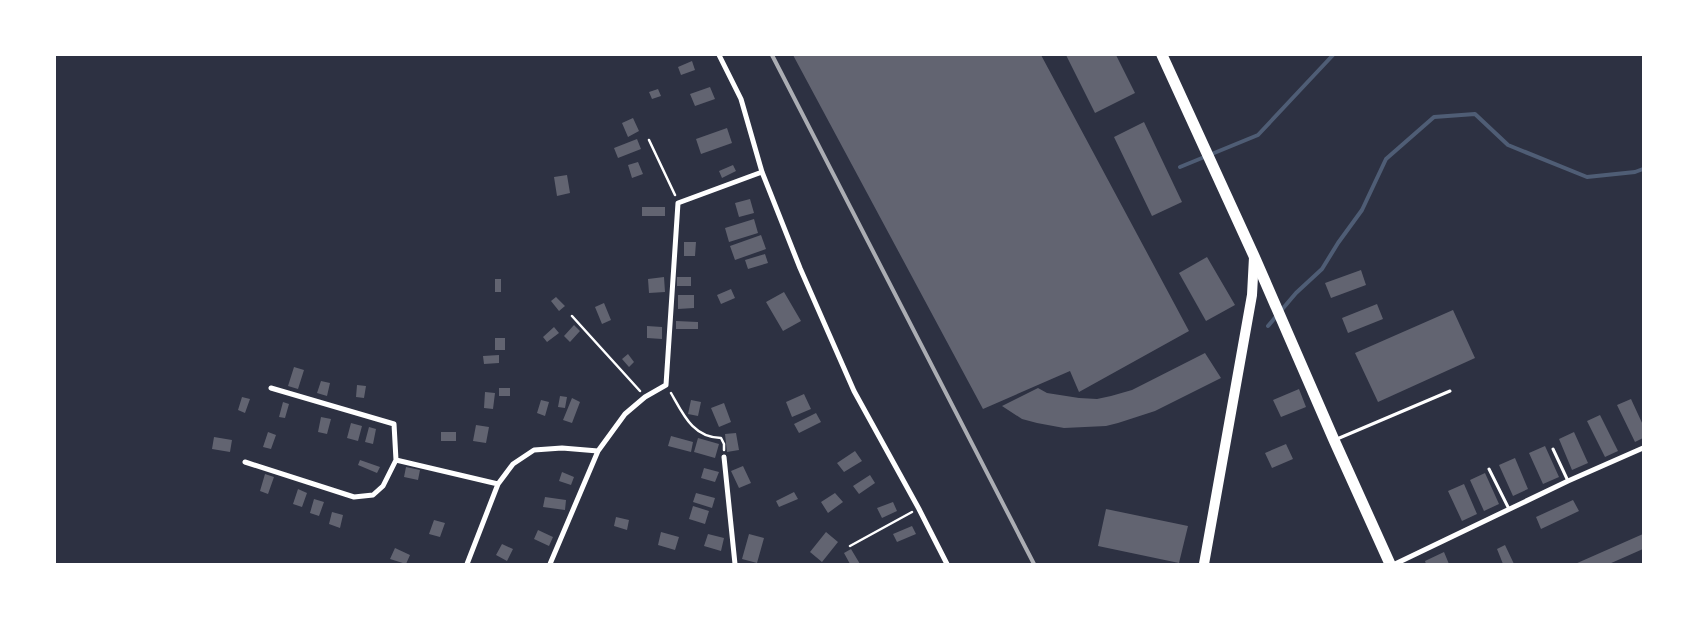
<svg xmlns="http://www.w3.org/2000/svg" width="1698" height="619" font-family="'Noto Sans',sans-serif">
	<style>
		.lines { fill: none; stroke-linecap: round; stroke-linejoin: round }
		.stream { stroke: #4f5d75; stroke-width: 4 }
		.building { fill: #626471 }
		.path { stroke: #fff; stroke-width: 2.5 }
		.service { stroke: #fff; stroke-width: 3 }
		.minor { stroke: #fff; stroke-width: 5 }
		.secondary { stroke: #fff; stroke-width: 10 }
		.primary { stroke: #fff; stroke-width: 11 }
		.rail { stroke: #abadb3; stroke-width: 4 }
	</style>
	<rect width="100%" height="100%" fill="#2d3142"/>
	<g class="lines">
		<!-- stream -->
		<path class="stream" d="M1180,167L1258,135L1333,55
			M1268,326L1296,293L1322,269L1338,243L1362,210L1386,159L1434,117L1475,114L1508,145L1587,177L1635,172L1643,169"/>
	</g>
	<!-- building -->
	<path class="building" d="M793,55H1041L1189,331L1079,392L1070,371L983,409Z
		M1066,55H1116L1135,93L1095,113Z
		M692,61L695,70L681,75L678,67Z
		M710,87L715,99L695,106L690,94Z
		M658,89L661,96L652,99L649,92Z
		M633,118L639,131L628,137L622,123Z
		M1144,122L1182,202L1152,216L1114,137Z
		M727,128L732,143L701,154L696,139Z
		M637,139L641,149L618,158L614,148Z
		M638,162L643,174L632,178L628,165Z
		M733,165L736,171L722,178L719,171Z
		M567,175L570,193L557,196L554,177Z
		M750,199L754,213L739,217L735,203Z
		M642,207H665V216H642Z
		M754,219L758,233L729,242L725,228Z
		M761,235L766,249L735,260L730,246Z
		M684,242H696L695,256H684Z
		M765,254L768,263L748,269L745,260Z
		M1207,257L1235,305L1206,321L1179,273Z
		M1361,270L1366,285L1331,298L1325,283Z
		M664,277L665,292L649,293L648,279Z
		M677,277H691V286H677Z
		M495,279H501V292H495Z
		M731,289L735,298L721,304L717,295Z
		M784,292L801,321L783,331L766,302Z
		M678,295H694V308L678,309Z
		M556,297L565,306L559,311L551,301Z
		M604,303L611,320L602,324L595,307Z
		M1377,304L1383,319L1348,333L1342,318Z
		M1453,310L1475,358L1378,402L1355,353Z
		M676,321L698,322V329H676Z
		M574,325L580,331L570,342L564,336Z
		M647,326L662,327V339L647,338Z
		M554,327L559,333L547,342L543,337Z
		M495,338H505V350H495Z
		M1205,353L1221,378L1155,411L1118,423L1106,426L1064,428L1037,423L1022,419L1002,406L1038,388L1047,393L1079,398L1097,399L1111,396L1132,390Z
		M628,354L634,362L629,367L622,359Z
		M499,355V363L484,364L483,356Z
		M294,367L304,370L298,389L288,386Z
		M321,381L330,383L327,396L317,393Z
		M357,385L366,386L364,398L356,397Z
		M499,388H510V396H499Z
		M1299,389L1306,407L1281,417L1273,400Z
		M485,392L495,393L493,409L484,408Z
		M804,394L811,409L792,417L786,402Z
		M560,396L567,397L565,408L558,407Z
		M242,397L250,399L245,413L238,410Z
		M572,398L580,402L572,423L563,420Z
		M1631,399L1643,425V438L1635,442L1617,405Z
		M541,400L549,402L545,416L537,413Z
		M691,400L701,402L698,416L688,414Z
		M283,402L289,404L285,418L279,417Z
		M724,403L731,422L719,427L711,408Z
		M816,413L821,422L799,433L794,424Z
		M1600,415L1618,451L1605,457L1587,421Z
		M321,417L331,419L327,434L318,432Z
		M351,423L362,426L358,441L347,438Z
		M476,425L489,427L486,443L473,441Z
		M369,427L376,429L373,444L365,442Z
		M268,432L276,435L271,449L263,447Z
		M441,432H456V441H441Z
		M1574,432L1588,463L1572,470L1559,439Z
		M736,433L739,450L727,452L725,434Z
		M671,436L693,442L691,452L668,446Z
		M214,437L232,440L230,452L212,449Z
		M698,438L719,444L715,458L694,452Z
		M1286,444L1293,459L1272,468L1265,453Z
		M1545,446L1559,477L1543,484L1529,453Z
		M855,451L862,461L844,472L837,463Z
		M1515,458L1528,489L1513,496L1499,465Z
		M360,460L380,467L377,473L358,465Z
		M743,466L751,483L739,488L731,471Z
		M406,467L420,470L418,480L404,477Z
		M704,468L719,472L715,482L701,478Z
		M562,472L574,477L571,485L559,481Z
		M1485,473L1499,504L1484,511L1470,480Z
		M265,474L274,477L268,494L260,491Z
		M870,475L875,483L859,494L853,486Z
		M1464,484L1477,514L1462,521L1448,491Z
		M298,489L307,493L302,507L293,504Z
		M794,492L798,499L779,507L776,501Z
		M696,493L715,498L712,508L693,502Z
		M835,493L843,502L828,513L821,502Z
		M545,497L566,500L565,510L543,507Z
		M314,499L324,502L319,516L310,513Z
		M1573,500L1579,511L1541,529L1536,517Z
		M893,502L897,511L882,518L877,508Z
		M693,506L709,511L705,524L689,519Z
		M1106,509L1188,526L1179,563L1098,546Z
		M332,512L343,515L340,528L329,524Z
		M616,517L629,520L627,530L614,526Z
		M434,520L445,523L440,537L429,534Z
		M912,526L916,534L897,542L893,534Z
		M538,530L553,537L549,546L534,539Z
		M661,532L679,537L675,550L658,545Z
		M826,532L838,542L822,562L810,552Z
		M708,534L724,538L721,551L704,546Z
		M749,534L764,538L757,563L742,559Z
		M1643,534V549L1609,564H1575Z
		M502,544L513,549L507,561L496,555Z
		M1505,545L1514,564H1503L1497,549Z
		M395,548L410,555L406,564L390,559Z
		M851,549L860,564H850L844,553Z
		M1444,552L1449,564H1426L1425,561Z"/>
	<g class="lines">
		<!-- path -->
		<path class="path" d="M649,140L675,195
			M572,316L640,391
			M671,393C683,414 693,438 721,438L724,444V450
			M850,546L912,512"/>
		<!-- service -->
		<path class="service" d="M1337,439L1450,391
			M1553,449L1568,481
			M1489,469L1509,509"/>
		<!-- minor -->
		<path class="minor" d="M719,55L741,99L762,172L800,268L854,391L919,509L947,564
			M271,388L394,424L396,460
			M724,457L735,564
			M245,462L354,497L373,495L383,486L396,460L498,484
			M467,564L498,484L513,464L534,450L562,448L598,451
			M550,564L598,451L625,414L645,397L666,385L678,203L762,172
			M1395,564L1568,481L1643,448"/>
		<!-- secondary -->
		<path class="secondary" d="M1204,564L1252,295L1254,257"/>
		<!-- primary -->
		<path class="primary" d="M1162,55L1254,256L1334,440L1390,564"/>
		<!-- rail -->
		<path class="rail" d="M772,55L1034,564"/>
	</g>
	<!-- border -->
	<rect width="1698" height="619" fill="none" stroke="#ffffff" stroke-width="112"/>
</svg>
